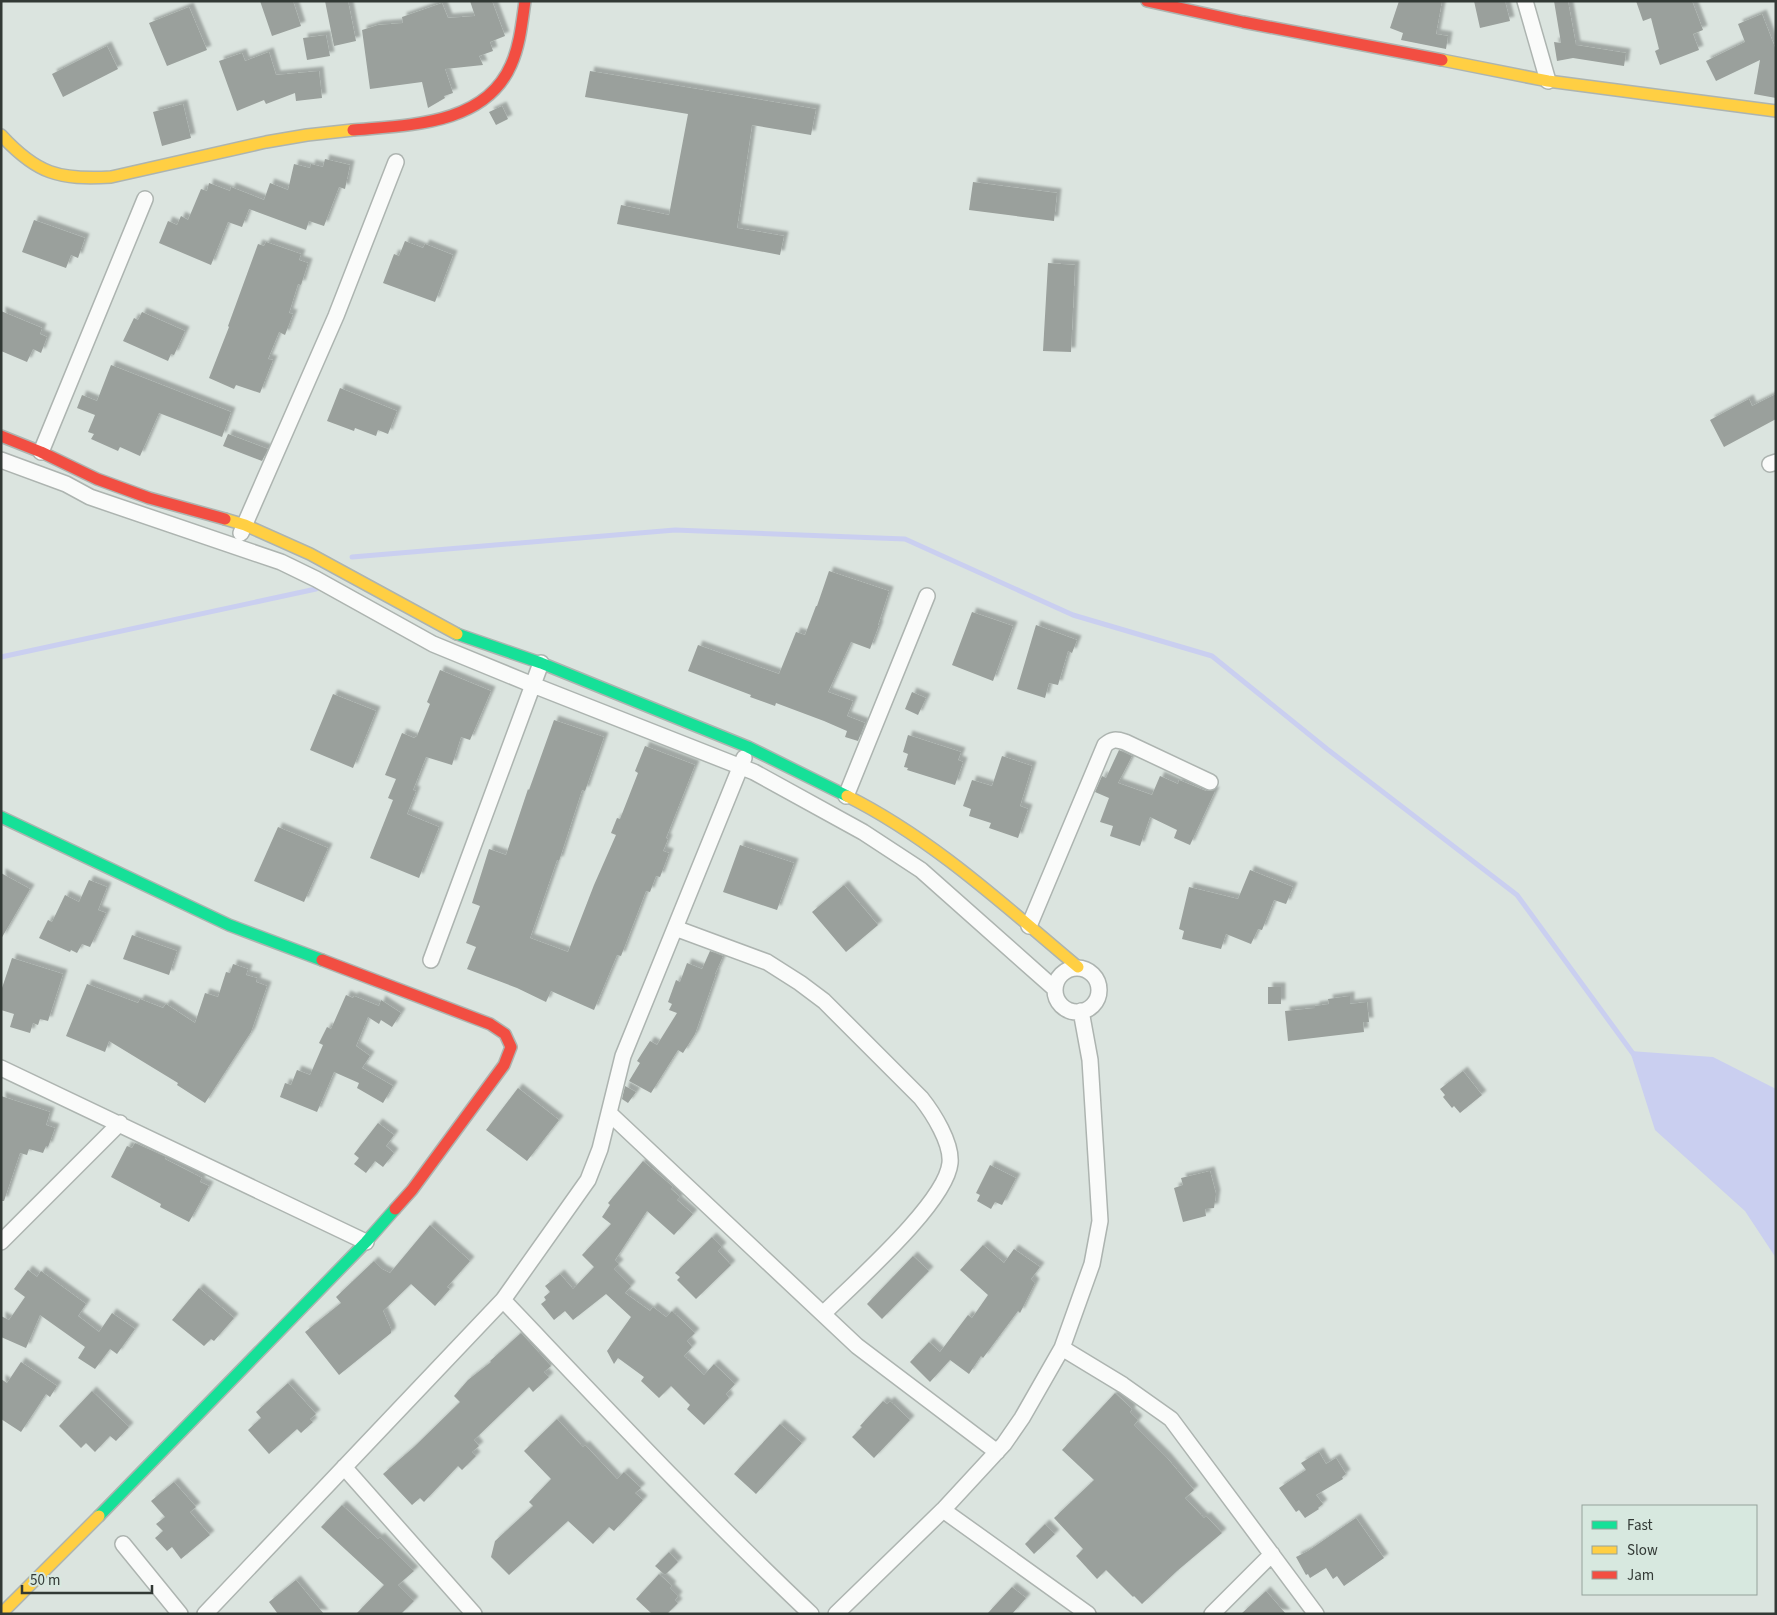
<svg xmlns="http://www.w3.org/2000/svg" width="1777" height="1615" font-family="'Source Sans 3',sans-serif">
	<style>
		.water { fill: #cacff0 }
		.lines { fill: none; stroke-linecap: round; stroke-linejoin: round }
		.stream { stroke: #cacff0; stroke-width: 5 }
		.building { fill: #9aa09c; filter: url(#shadow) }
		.street-casing { stroke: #adb4b0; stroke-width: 18 }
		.fast-casing { stroke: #adb4b0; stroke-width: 14 }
		.slow-casing { stroke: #adb4b0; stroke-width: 14 }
		.jam-casing { stroke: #adb4b0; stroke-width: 14 }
		.street { stroke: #fafbfa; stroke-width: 15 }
		.fast { stroke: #16e098; stroke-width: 11 }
		.slow { stroke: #ffcf43; stroke-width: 11 }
		.jam { stroke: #f24e42; stroke-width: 11 }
	</style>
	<defs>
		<filter id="shadow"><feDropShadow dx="4.5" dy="-4.5" stdDeviation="1" flood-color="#0004"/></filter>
	</defs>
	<rect width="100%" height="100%" fill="#dbe4df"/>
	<!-- water -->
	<path class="water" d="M1630,1051L1713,1057L1776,1089V1258L1745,1211L1655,1130Z"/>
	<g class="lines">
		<!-- stream -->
		<path class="stream" d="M352,557L675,530L905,539L1073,615L1212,656L1327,749L1517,895L1634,1055
			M1,657L316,589"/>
	</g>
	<!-- building -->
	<path class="building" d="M260,1H293L301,26L272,36Z
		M325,1H348L356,41L334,46Z
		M470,1H492L505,36L490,42L493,51L479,56L483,65L445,69L453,93L444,96L445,98L428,108L422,82L370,89L362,30L378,25L403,23L402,17L442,3L448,18L475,16Z
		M1399,1H1442L1436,34L1448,36L1446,49L1401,40L1403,33L1390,28Z
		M1474,1H1505L1510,21L1480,28Z
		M1554,1H1568L1576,45L1626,53L1624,66L1573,58L1557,61L1554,42L1561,43Z
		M1636,1H1692L1703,30L1693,34L1699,50L1660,65L1655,51L1659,49L1651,18L1643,21Z
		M189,7L207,50L167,66L149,23Z
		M1762,14L1776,50V98L1754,94L1760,60L1716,81L1706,61L1745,42L1738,24Z
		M326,35L330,56L307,60L303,38Z
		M107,46L118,69L63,97L52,74Z
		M269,52L276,75L319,71L322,98L296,101L295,93L266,104L264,100L237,111L219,61L242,53L245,61Z
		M590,71L816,109L811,135L752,125L737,228L784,236L780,255L617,224L621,205L669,215L688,114L585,97Z
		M183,104L191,138L162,146L153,112Z
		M502,106L508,119L496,125L489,112Z
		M325,159L350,165L345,189L339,187L324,226L309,221L306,230L249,209L242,227L228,222L211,265L159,243L168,221L177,225L181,216L188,220L201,189L207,191L209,183L230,191L231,187L264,200L270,183L288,190L294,164L310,168L311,164L323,167Z
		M973,182L1057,193L1054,221L969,210Z
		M34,220L85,238L78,258L71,255L66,268L22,252Z
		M405,241L423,248L425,244L453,255L435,302L383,283L394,254L399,256Z
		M266,242L301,254L299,260L308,263L301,285L298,284L289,313L293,314L285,335L279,332L268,359L273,360L260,393L236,385L234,389L209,378L229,327L228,326L258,244L264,246Z
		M1048,263L1075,265L1071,352L1043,351Z
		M1,311L42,328L40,334L47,337L41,353L33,349L27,362L1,351Z
		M142,312L185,331L174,355L171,354L168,361L123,341L134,318L138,320Z
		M111,365L231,412L222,437L159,413L140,456L120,447L118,451L91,439L94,434L88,432L95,415L77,408L82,395L97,401Z
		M340,388L397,411L388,434L378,430L376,436L355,428L354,431L327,421Z
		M1776,394V419L1724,447L1710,420L1749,399L1752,406Z
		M228,434L268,449L262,461L223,446Z
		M829,571L889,591L878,625H879L870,649L851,642L828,692L853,701L847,716L865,723L858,741L845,737L847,731L824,721L776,703L775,706L750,697L751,695L688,671L698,645L779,674L796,632L805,635L816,606H817Z
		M972,612L1013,626L993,681L952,665Z
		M1036,625L1077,640L1072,653L1068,651L1058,685L1049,683L1045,698L1017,689Z
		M440,670L491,691L470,740L461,737L452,765L426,757L413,790L416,791L407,814L439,827L419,878L370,858L393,800L388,798L396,779L385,775L402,733L414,738L417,736L430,704L427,702Z
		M912,692L926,698L918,715L905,709Z
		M333,694L376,711L353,768L310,750Z
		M554,720L604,737L585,791L582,790L559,861L557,860L530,938L568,952L594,885L616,835L611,833L617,818L620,819L638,773L635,771L645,746L695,765L666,838L668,839L663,851L669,853L660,877L656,876L650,892L646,891L621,956L617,955L594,1010L551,991L546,1002L517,988L467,969L476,947L466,943L480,906L472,903L489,849L506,855L528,789L529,790Z
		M908,735L961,752L958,760L963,762L955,785L907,770L908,768L904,767L908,754L903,752Z
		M1119,750L1132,756L1118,783L1152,795L1160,776L1178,784L1179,780L1206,791H1215L1190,845L1174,838L1177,830L1150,817L1140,846L1110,836L1113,826L1100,822L1109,798L1095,792L1102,776L1106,778Z
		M1002,756L1032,766L1020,806L1028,809L1018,838L989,828L991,823L969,816L971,809L963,806L972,780L992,786Z
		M278,827L328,848L304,902L254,881Z
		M740,845L794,863L777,910L723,892Z
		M1250,870L1293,887L1286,904L1274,900L1262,930L1258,929L1251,944L1226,934L1221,949L1182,939L1184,931L1179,929L1189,887L1238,899Z
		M1,873L30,889L1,939Z
		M89,880L107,887L98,910L106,913L90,947L82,944L77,953L71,950L70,952L39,938L48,920L52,922L65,895L79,902Z
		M844,885L878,925L846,952L812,912Z
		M132,935L177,951L169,975L123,959Z
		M710,951L723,956L715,974H716L695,1034L683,1053L678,1050L651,1093L629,1081L640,1063L637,1061L650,1041L657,1045L677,1013L669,1010L672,1004L668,1002L676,980L680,982L687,963L702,969Z
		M12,958L63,974L48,1021L40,1019L38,1025L33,1023L30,1033L10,1027L14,1014L1,1010V991Z
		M233,964L248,969L246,975L257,978L256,982L267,986L251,1032L205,1103L177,1085L178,1083L109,1041L105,1052L66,1036L87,984L138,1003L140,999L163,1008L166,1004L195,1023L205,993L218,997L226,972L230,973Z
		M1268,987H1281V1004H1268Z
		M346,995L353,998L354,996L379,1006L381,1000L401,1013L392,1027L381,1020L379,1024L368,1017L356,1046L370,1056L362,1068L393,1086L383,1103L357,1088L359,1083L334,1072L317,1112L280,1097L285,1083L291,1085L297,1070L310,1075L323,1045L319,1043L327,1027L331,1029Z
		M1350,996V1004L1367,1002L1369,1022H1363L1364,1032L1288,1041L1285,1011L1315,1008V1006L1329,1004L1328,999Z
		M1463,1071L1482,1095L1460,1113L1454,1106L1452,1108L1443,1097L1445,1095L1440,1089Z
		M625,1086L636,1092L628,1103L622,1099Z
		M518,1088L559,1120L527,1161L486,1130Z
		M1,1096L50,1112L46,1125L55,1128L48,1147L46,1146L43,1153L29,1149L27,1155L20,1153L4,1201H1Z
		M378,1123L394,1135L386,1146L394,1153L383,1167L375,1161L366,1173L354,1164L359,1158L354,1154Z
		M135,1143L166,1157L165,1159L202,1178L200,1182L209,1186L189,1222L160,1207L161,1204L111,1177L127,1146L132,1148Z
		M643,1161L673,1187L671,1189L680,1197L677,1200L693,1214L674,1235L647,1211L615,1260L619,1264L614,1269L631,1286L625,1293L650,1311L653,1307L666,1317L672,1311L695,1333L687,1341L692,1347L684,1356L704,1375L714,1364L735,1384L726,1394L729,1398L704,1425L687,1409L690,1405L671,1386L659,1398L641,1381L644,1377L618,1358L614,1364L607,1351L631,1317L606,1294L573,1320L565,1311L554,1320L541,1304L546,1300L544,1297L550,1292L545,1286L560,1274L573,1289L594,1267L582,1255L611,1224L602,1217L610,1205L608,1203Z
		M990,1165L1016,1178L1002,1205L995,1202L991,1209L977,1201L980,1195L976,1193Z
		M1210,1171L1216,1194L1214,1208L1205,1209L1206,1216L1183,1222L1174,1188L1183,1185L1181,1178Z
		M430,1225L470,1261L447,1287L450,1289L435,1306L411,1284L383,1311L391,1329V1333L339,1375L305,1332L341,1303L336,1297L374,1261L382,1269L390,1273Z
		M712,1237L722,1247L718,1251L731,1265L696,1299L677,1280L680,1277L675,1273Z
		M983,1245L1004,1263L1014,1249L1040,1267L1031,1279L1035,1283L1020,1313L1018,1311L983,1358L981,1356L969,1374L950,1360L930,1382L910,1362L929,1342L940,1352L968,1315L972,1318L988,1295L960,1270Z
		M913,1256L929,1271L882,1319L867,1304Z
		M28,1270L37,1277L41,1271L86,1304L78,1316L99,1332L112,1313L135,1329L117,1354L110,1349L95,1369L78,1358L85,1347L40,1315L26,1348L1,1337V1316L9,1320L25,1297L14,1289Z
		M199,1288L234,1318L214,1341L211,1339L204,1346L172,1320Z
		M521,1333L551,1366L544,1372L549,1377L533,1392L529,1387L474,1440L479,1446L472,1452L476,1456L462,1470L458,1466L424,1502L420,1498L412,1505L383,1474L414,1447L460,1402L454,1396L468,1380L491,1362L490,1361Z
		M21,1362L57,1386L50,1397L46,1394L21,1432L1,1419V1379L7,1383Z
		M288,1383L316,1414L310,1419L313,1422L301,1433L297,1429L269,1454L248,1430L261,1418L256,1412Z
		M92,1391L129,1427L116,1441L110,1436L95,1452L86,1443L81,1448L59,1426Z
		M1115,1393L1132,1409L1130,1412L1138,1420L1134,1425L1167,1458L1194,1490L1185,1498L1204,1518L1206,1516L1222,1533L1177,1571L1142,1604L1134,1596L1133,1597L1106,1570L1097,1579L1076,1556L1083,1549L1054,1518L1094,1480L1062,1450Z
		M883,1401L887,1404L890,1401L910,1420L874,1458L852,1437L862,1427L860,1426Z
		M557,1419L583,1447L585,1445L617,1479L624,1472L641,1488L635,1493L643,1500L614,1531L609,1527L593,1544L568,1521L509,1575L491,1557L495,1541L533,1506L529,1502L551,1479L524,1451Z
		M780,1424L802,1443L756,1494L734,1474Z
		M1319,1452L1326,1464L1336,1458L1346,1474L1342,1477L1343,1479L1316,1495L1323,1504L1318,1508L1319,1509L1305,1518L1299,1510L1296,1512L1279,1488L1306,1470L1301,1463Z
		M174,1482L196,1507L190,1512L210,1535L181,1559L172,1547L167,1551L155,1538L163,1531L156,1524L165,1517L151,1501Z
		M342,1505L378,1539L380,1537L414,1571L398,1585L414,1601L401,1614H356L384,1585L321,1527Z
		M1356,1518L1384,1558L1344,1586L1337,1576L1333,1579L1326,1568L1310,1578L1308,1574L1306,1575L1296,1557L1308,1551Z
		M1045,1524L1055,1534L1034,1554L1025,1544Z
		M669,1552L678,1562L665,1575L655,1566Z
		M659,1574L672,1586L670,1588L678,1596L675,1600L678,1603L667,1614H652L636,1599Z
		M296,1580L324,1614H278L269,1602Z
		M1012,1587L1026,1598L1012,1614H987Z
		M1266,1591L1286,1614H1241Z"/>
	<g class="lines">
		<!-- street casing -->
		<g class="street-casing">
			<path id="street" d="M1525,1L1548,81
				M41,452L145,199
				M1,460L66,484L90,497L281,562L316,579L433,644L533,685L754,772L863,832L921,870L1055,989
				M1770,464L1776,462
				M241,533L336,316L396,162
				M846,796L927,596
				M1029,926L1105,745C1112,739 1116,739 1125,742L1210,782
				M675,928L767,962L800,983L824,1001L921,1098C933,1113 952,1143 950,1163C946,1203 854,1283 823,1314
				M431,960L541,663
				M1055 990a22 22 0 1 1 44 0a22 22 0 1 1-44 0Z
				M1,1068L366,1242
				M609,1113L857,1346L997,1452
				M1,1242L120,1123
				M503,1300C604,1406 704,1513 811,1614
				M1062,1348L1123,1385L1171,1419L1316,1614
				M344,1467L474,1614
				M943,1510L1088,1614
				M123,1544L180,1614
				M205,1614L503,1300L588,1180L600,1149L623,1056L744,758
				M836,1614L943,1510L1004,1444L1022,1418L1062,1348L1092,1264L1100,1221L1090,1060L1081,1011
				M1212,1614L1272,1554"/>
		</g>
		<!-- fast casing -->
		<g class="fast-casing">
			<path id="fast" d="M457,634L541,663L748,747L847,796
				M1,817L229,925L322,960
				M99,1516L366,1242L395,1209"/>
		</g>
		<!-- slow casing -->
		<g class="slow-casing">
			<path id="slow" d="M1442,60L1548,81L1776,111
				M1,135C37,174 59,180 111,177L266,142L307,135L353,130
				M225,519L245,525L310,554L457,634
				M847,796C933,839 1005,906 1078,967
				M1,1614L99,1516"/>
		</g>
		<!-- jam casing -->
		<g class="jam-casing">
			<path id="jam" d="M1147,1L1243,22L1442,60
				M353,130C409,125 485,125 511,65C520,45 522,22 525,1
				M1,436L41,452L97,479L149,498L225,519
				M322,960L490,1024L505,1034L511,1047L504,1065L412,1190L395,1209"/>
		</g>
		<!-- street -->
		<use href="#street" class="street"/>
		<!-- fast -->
		<use href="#fast" class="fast"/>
		<!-- slow -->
		<use href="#slow" class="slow"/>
		<!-- jam -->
		<use href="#jam" class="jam"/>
	</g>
	<!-- border -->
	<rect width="1777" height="1615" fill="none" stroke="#323935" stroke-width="5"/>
	<!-- legend -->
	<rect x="1582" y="1505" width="175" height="90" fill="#d7e8df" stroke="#95a29b"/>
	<rect x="1592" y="1521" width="25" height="8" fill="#16e098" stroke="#95a29b"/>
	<text x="1627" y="1530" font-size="15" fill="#323935">Fast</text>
	<rect x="1592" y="1546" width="25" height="8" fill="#ffcf43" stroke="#95a29b"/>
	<text x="1627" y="1555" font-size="15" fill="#323935">Slow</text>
	<rect x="1592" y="1571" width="25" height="8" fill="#f24e42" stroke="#95a29b"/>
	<text x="1627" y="1580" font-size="15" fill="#323935">Jam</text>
	<!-- scale -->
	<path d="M22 1585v8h130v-8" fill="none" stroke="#323935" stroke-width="2.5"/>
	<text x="30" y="1585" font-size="15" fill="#323935" stroke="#d7e8df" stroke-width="4" paint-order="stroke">50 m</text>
</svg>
